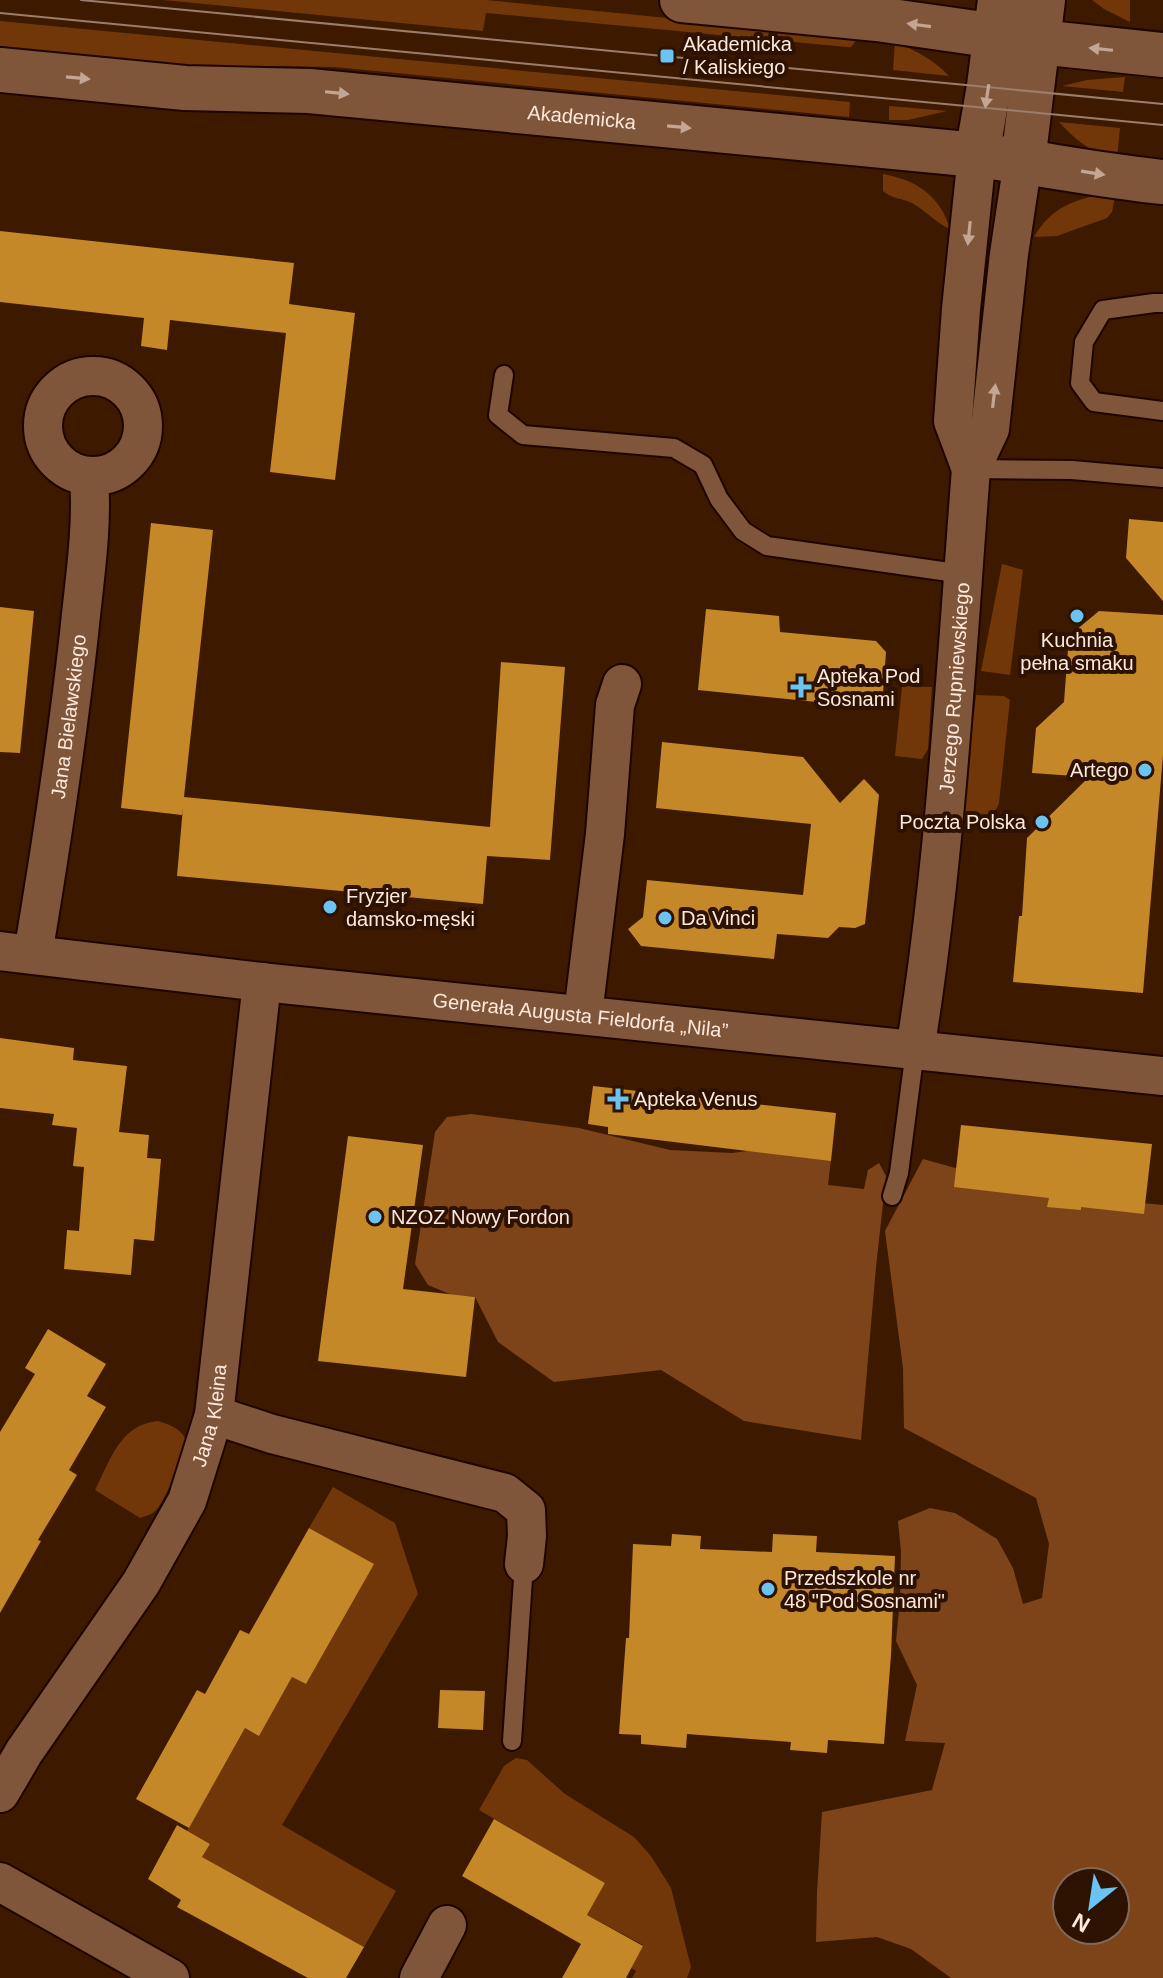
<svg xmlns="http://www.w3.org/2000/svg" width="1163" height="1978" font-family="Arial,sans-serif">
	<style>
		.green { fill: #713708 }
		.forest { fill: #7e4419; fill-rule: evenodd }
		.building { fill: #c58828 }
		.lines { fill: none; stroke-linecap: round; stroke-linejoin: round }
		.service-casing { stroke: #1e0500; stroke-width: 22 }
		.minor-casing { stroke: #1e0500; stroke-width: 42 }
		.tertiary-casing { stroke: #1e0500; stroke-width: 48 }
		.service { stroke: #80563b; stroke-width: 18 }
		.minor { stroke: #80563b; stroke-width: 38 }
		.tertiary { stroke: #80563b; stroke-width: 44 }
		.tram { stroke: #9a7d6b; stroke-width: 2 }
		.oneway { fill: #c4a694 }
		.poi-dot { fill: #6ac3f1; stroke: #2e1201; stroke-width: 3 }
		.labels { text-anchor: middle; stroke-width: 8; stroke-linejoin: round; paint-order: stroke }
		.poi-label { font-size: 20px; fill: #fce8dc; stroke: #2e1201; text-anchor: start }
		.street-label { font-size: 20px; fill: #fce8dc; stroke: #2e1201 }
	</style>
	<rect width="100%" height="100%" fill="#3d1900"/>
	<!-- green -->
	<path class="green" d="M163,0H486L850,36L854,38L855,42L851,47H847L486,13L483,31Z
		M1092,0H1130V22L1104,9Z
		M0,21L850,102L849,117L334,67L266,66L198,69L0,51Z
		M895,42C915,50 934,60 949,76L893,70Z
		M1125,77L1123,92L1062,86L1087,80Z
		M889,106H890L947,111L908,120H889Z
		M1059,122L1120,128L1117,158C1095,156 1073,138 1059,122Z
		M883,174C916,180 940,195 950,229C936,223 926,211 912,203C902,198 892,199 883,191Z
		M1098,195L1115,196L1112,212L1107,218L1057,236L1034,237C1049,211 1069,201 1098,195Z
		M1002,564L1023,570L1010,675L981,671Z
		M902,686L932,687L928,749L922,759L895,756Z
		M976,695L1004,696L1010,700L999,803C993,821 978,815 963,811Z
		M158,1421C168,1424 180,1428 185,1438C189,1449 165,1499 157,1509C152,1515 146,1516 140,1518L95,1490C110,1461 120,1424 158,1421Z
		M333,1487L395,1523L418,1594L282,1825L396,1891L364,1947L202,1857L210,1844L187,1831L245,1728L259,1735L292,1677L306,1684L373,1564L309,1528Z
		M516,1758L527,1760L565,1794L634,1837L651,1856L671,1888L691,1967L687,1978H632L636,1971L631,1968L643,1945L587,1915L605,1883L479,1810L504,1766Z"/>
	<!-- forest -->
	<path class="forest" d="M471,1114L579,1128L670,1150L732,1153L770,1148L831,1159L828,1185L864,1189L868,1170L879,1163L886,1176L876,1267L861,1440L744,1421L661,1370L554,1382L498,1342L475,1297L452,1295L428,1285L415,1264L435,1132L447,1117Z
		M923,1159L1052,1195L1163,1205V1978H951L911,1949L877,1937L816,1942L817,1893L822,1812L932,1790L945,1743L905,1741L917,1685L896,1641L900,1600L901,1552L898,1521L930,1508L955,1513L997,1539L1013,1568L1023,1604L1042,1598L1049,1544L1036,1498L904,1428L903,1368L885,1231ZM1067,1882H1115V1930H1067Z"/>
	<!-- building -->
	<path class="building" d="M0,231L294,263L289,304L355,313L335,480L270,472L286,333L170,320L167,350L141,346L144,318L0,302Z
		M1129,519L1163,522V601L1126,558Z
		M151,523L213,530L184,797L490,827L501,662L565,667L550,860L487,856L483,904L177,876L183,807L182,815L121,808Z
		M0,607L34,611L20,753L0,752Z
		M706,609L779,616L780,632L876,641L886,652L882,708L834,703L825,710L817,702L698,690Z
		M1099,611L1163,615V755L1143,993L1013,982L1019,916H1022L1027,838L1089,777L1032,773L1036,728L1064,702L1069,636Z
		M662,742L803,757L840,803L864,779L879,795L865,924L855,928L839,927L828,938L777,934L774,959L641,946L628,929L643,917L647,880L803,895L811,824L656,808Z
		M0,1038L74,1048L73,1060L127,1066L119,1132L149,1135L147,1158L161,1159L154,1241L134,1239L131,1275L64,1269L67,1230L79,1231L84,1167L73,1166L77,1128L52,1125L54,1114L0,1108Z
		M593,1086L836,1113L831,1161L608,1134V1127L588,1124Z
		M961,1125L1152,1144L1144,1214L1081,1207V1210L1047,1207L1049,1198L954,1187Z
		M348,1136L423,1145L403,1289L475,1297L466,1377L318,1361Z
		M48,1329L106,1364L87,1396L106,1407L69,1470L77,1475L38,1540L41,1541L0,1613V1432L35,1374L25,1368Z
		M309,1528L374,1564L306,1684L292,1677L259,1736L245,1728L189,1828L136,1799L197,1690L205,1694L240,1630L249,1634Z
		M672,1534L701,1536L700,1549L772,1552L773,1534L817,1536L816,1552L895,1556L891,1655L884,1744L828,1740L827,1753L790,1750L791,1742L687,1734L686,1748L641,1744V1735L619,1734L626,1638H629L633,1544L671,1546Z
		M440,1690L485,1691L483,1730L438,1728Z
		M494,1819L605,1883L587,1915L643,1946L626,1978H562L581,1944L462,1876Z
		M177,1825L210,1844L202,1857L364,1947L346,1978H308L177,1907L181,1900L148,1879Z"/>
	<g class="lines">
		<!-- service casing -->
		<g class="service-casing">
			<path id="service" d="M1163,303H1154L1103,310L1084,342L1080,383L1094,402L1163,411
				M504,375L498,415L523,435L674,448L703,465L719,499L743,531L767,546L963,574
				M971,469L1072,470L1163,478
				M892,1196L899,1173L915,1050
				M512,1741L524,1564"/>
		</g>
		<!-- minor casing -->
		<g class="minor-casing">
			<g id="minor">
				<circle cx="93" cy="426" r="50"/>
				<path d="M971,469L953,421L961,309L977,155"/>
				<path id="s1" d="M0,951L262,982L1163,1076"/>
				<path id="s2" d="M33,954C51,847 67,741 79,634C84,581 93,530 89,476"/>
				<path d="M583,1014L605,834L615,705L622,684"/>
				<path id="s3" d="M915,1050C946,858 956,663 971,469L990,429L1009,254L1023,161"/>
				<path d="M214,1415L272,1434L505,1493L526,1510L527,1536L524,1564"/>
				<path id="s4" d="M0,1793L24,1752L141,1583L187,1501L214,1415L262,982"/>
				<path d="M0,1882L170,1978"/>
				<path d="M419,1978L447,1925"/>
			</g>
		</g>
		<!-- tertiary casing -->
		<g class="tertiary-casing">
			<g id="tertiary">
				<path d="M682,0L877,19L1039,42L1163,55"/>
				<path id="s5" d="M0,70L185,88L309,91L977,155C1039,163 1101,176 1163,182"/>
				<path d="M977,155L989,86L1000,0"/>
				<path d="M1023,161L1043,0"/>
			</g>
		</g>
		<!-- service -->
		<use href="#service" class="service"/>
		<!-- minor -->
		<use href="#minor" class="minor"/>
		<!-- tertiary -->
		<use href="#tertiary" class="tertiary"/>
		<!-- tram -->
		<path class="tram" d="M81,0L1163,104
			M0,13L1163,125"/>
	</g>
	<!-- one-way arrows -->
	<defs><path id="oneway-solid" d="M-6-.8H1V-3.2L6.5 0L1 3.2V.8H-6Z" transform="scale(2)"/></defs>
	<g class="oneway">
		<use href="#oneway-solid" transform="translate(919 25) rotate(-172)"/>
		<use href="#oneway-solid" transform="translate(1101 49) rotate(-174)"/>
		<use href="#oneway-solid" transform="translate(78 78) rotate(5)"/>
		<use href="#oneway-solid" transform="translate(337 93) rotate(6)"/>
		<use href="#oneway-solid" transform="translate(987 96) rotate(99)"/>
		<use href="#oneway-solid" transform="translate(679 127) rotate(5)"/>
		<use href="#oneway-solid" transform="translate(1093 173) rotate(9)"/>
		<use href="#oneway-solid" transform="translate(969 233) rotate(96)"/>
		<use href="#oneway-solid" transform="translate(994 396) rotate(-83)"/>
	</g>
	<!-- markers -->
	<g class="poi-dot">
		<rect x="659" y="48" width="16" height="16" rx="4"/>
		<circle cx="1077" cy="616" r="8"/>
		<path d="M797 675h8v8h8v8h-8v8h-8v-8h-8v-8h8z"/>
		<circle cx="1145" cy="770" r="8"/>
		<circle cx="1042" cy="822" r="8"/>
		<circle cx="330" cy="907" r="8"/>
		<circle cx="665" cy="918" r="8"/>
		<path d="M614 1087h8v8h8v8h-8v8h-8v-8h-8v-8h8z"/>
		<circle cx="375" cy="1217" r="8"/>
		<circle cx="768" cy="1589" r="8"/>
	</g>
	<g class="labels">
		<!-- poi labels -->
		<g class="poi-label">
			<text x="683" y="51">Akademicka<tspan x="683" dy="23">/ Kaliskiego</tspan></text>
			<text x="1077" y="647" text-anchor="middle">Kuchnia<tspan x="1077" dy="23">pełna smaku</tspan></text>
			<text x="817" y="683">Apteka Pod<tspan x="817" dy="23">Sosnami</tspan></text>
			<text x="1129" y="777" text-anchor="end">Artego</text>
			<text x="1026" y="829" text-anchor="end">Poczta Polska</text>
			<text x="346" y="903">Fryzjer<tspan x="346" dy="23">damsko-męski</tspan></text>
			<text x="681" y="925">Da Vinci</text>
			<text x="634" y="1106">Apteka Venus</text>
			<text x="391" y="1224">NZOZ Nowy Fordon</text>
			<text x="784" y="1585">Przedszkole nr<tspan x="784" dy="23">48 "Pod Sosnami"</tspan></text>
		</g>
		<!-- street labels -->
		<g class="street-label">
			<text dy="7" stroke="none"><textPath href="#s5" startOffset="584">Akademicka</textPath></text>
			<text dy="7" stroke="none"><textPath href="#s3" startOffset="364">Jerzego Rupniewskiego</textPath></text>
			<text dy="7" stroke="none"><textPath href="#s2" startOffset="240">Jana Bielawskiego</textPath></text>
			<text dy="7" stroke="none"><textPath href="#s1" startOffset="584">Generała Augusta Fieldorfa „Nila”</textPath></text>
			<text dy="7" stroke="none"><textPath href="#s4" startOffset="436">Jana Kleina</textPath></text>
		</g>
	</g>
	<!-- north arrow -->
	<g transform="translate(1091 1906) rotate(210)"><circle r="38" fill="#2e1201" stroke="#806859" stroke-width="2"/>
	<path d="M0-6L14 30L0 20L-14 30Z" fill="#6ac3f1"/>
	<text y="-12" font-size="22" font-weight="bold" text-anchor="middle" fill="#fce8dc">N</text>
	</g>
</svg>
